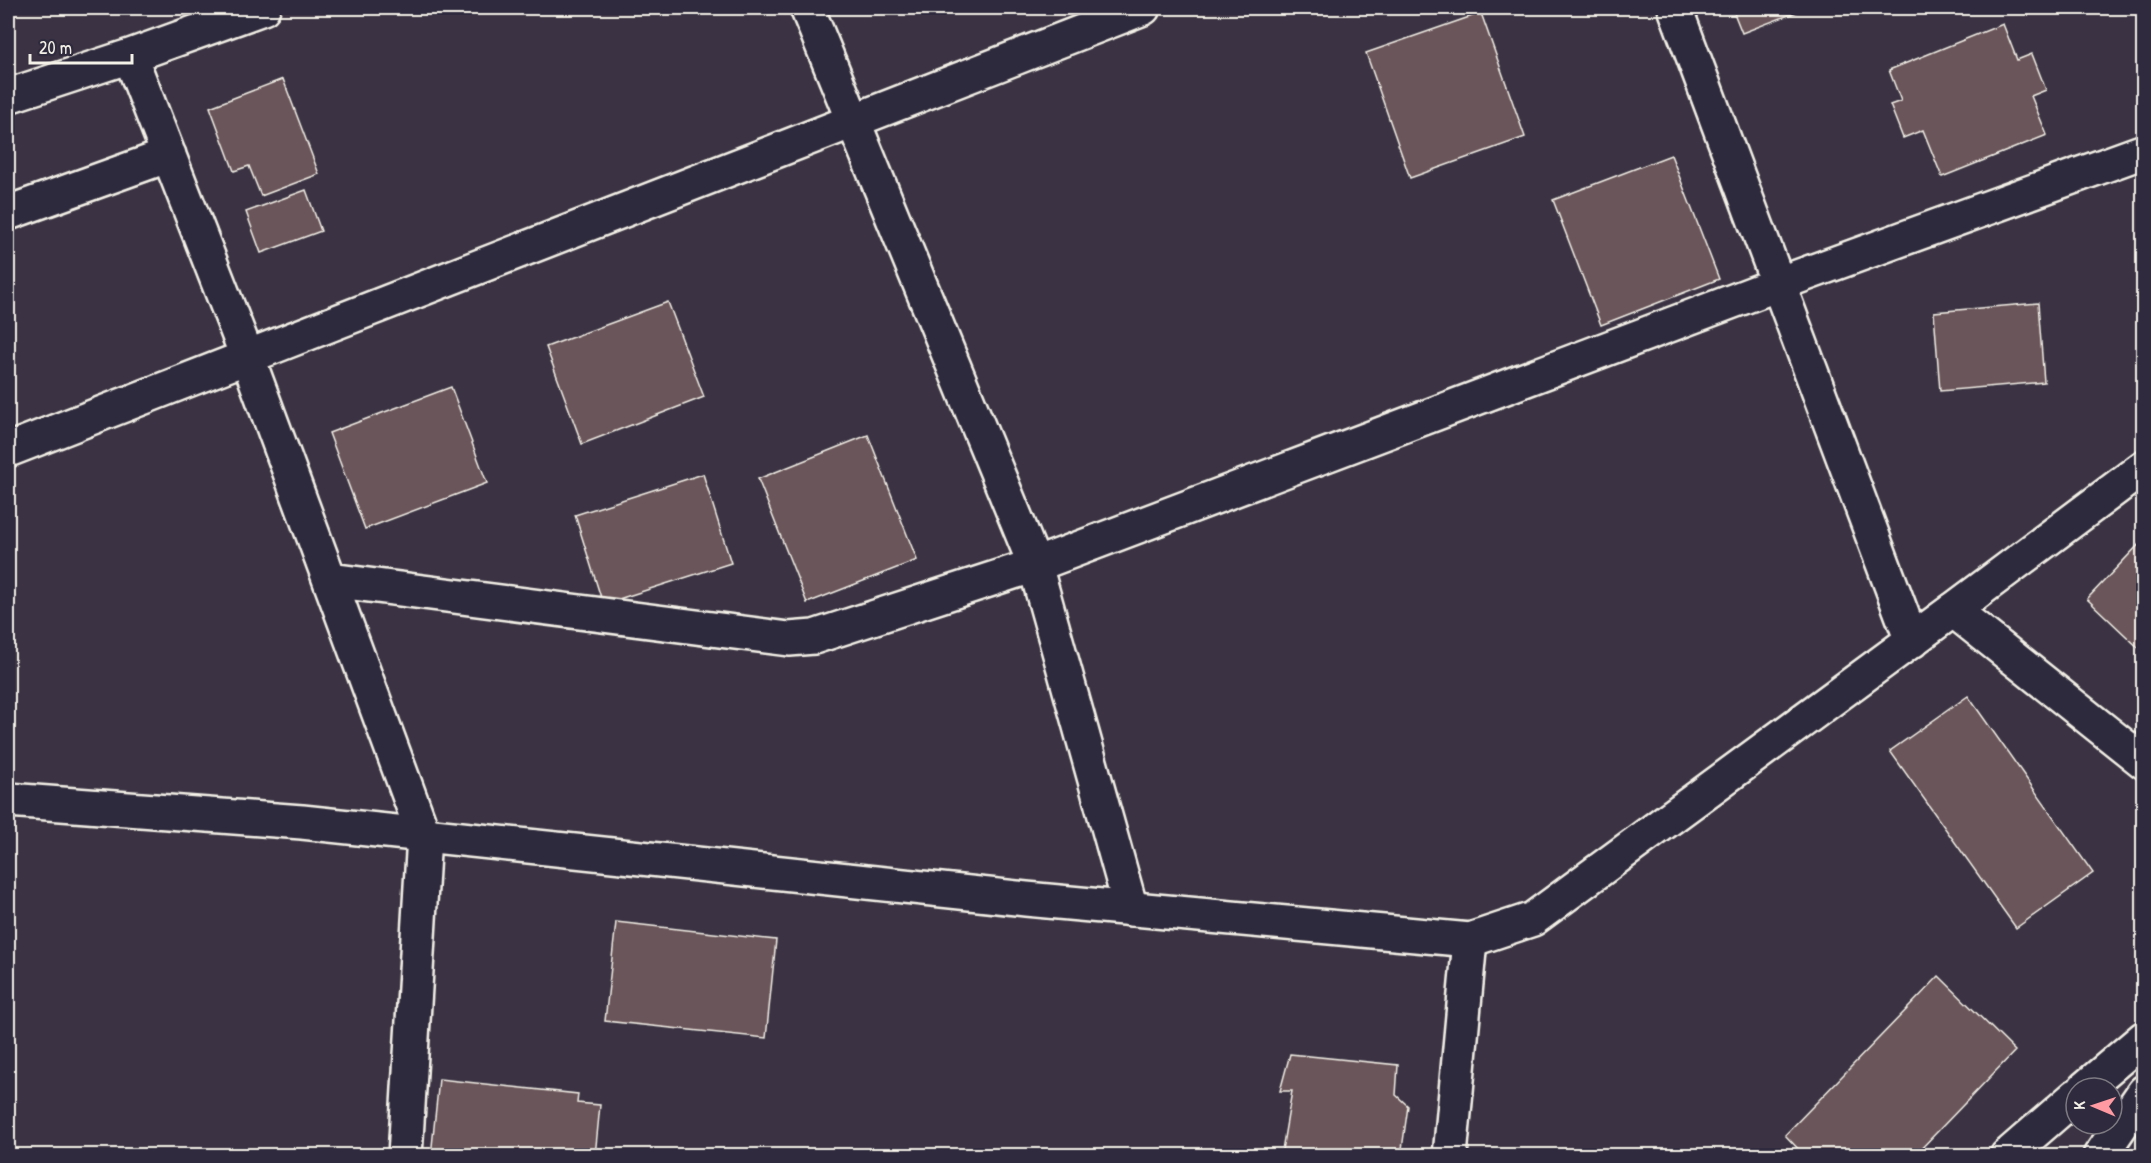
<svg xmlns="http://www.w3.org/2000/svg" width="2151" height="1163" font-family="'Patrick Hand',sans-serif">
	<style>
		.building { fill: #6b555a; stroke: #f4f1e8; stroke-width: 1.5 }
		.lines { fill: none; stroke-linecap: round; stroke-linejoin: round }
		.street-casing { stroke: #f4f1e8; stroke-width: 38 }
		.secondary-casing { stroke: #f4f1e8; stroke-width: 38 }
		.street { stroke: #2f2a3d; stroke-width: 33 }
		.secondary { stroke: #2f2a3d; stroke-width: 33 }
	</style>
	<rect width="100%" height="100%" fill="#3b3343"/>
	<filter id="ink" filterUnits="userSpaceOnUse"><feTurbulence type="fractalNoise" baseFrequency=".0167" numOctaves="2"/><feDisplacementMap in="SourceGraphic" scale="12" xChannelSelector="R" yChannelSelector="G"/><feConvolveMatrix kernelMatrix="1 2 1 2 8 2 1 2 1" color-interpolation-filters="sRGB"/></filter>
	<g filter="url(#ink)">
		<!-- building -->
		<path class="building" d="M1732,8H1807L1742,33Z
			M1481,13L1525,137L1410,178L1366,53Z
			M2003,24L2017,60L2032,54L2046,90L2031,96L2047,135L1942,177L1923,130L1903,138L1890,105L1901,101L1889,70Z
			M283,79L319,174L261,196L249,166L234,171L210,107Z
			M1671,155L1719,279L1601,325L1553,200Z
			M306,190L321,231L261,253L246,212Z
			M668,302L704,397L582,444L546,347Z
			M2038,303L2044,382L1940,391L1934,312Z
			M451,387L487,483L365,529L329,433Z
			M868,435L917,560L807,603L758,479Z
			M703,474L731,563L603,604L575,515Z
			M2144,539V653L2087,599Z
			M1968,696L2093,873L2016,928L1890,751Z
			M616,922L776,940L766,1038L605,1021Z
			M1939,976L2015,1051L1914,1156H1805L1785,1135Z
			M1290,1054L1398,1065L1396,1095L1408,1106L1401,1156H1281L1292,1091H1280Z
			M439,1079L578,1094L577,1103L600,1105L595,1156H431Z"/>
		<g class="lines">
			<!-- street casing -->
			<g class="street-casing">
				<path id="street" d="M263,8L130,56L247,356L424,836L405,1156
					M807,8L1035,565L1131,909
					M1675,8L1912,641
					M8,96L130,56
					M8,213L169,155
					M330,580L789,639L814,637L1035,565L1778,284L2144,151
					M1953,610L2144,762
					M2085,1088L2144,1038
					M1450,1156L1470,940
					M2007,1156L2076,1096"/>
			</g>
			<!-- secondary casing -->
			<g class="secondary-casing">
				<path id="secondary" d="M8,450L1143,8
					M8,800L302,822L1026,899L1470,940L1533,919L1953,610L2144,467
					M2100,1156L2144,1092"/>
			</g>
			<!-- street -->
			<use href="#street" class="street"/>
			<!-- secondary -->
			<use href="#secondary" class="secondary"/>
		</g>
	</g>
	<!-- margin -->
	<rect width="2151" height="1163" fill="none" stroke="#2f2a3d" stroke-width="30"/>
	<rect x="15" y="15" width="2121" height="1133" fill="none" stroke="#f4f1e8" stroke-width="2" filter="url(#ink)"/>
	<!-- north arrow -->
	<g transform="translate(2094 1106) rotate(272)"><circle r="28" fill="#2f2a3d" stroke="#7e7a81" stroke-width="1.5"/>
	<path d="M0-4.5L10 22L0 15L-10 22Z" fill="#ff9aa2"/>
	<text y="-9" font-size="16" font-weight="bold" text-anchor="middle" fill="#f4f1e8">K</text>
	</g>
	<!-- scale -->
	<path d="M30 54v9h102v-9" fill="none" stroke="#f4f1e8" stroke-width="3"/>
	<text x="39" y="54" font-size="18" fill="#f4f1e8" stroke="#2f2a3d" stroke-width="4.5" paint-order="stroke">20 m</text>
</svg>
